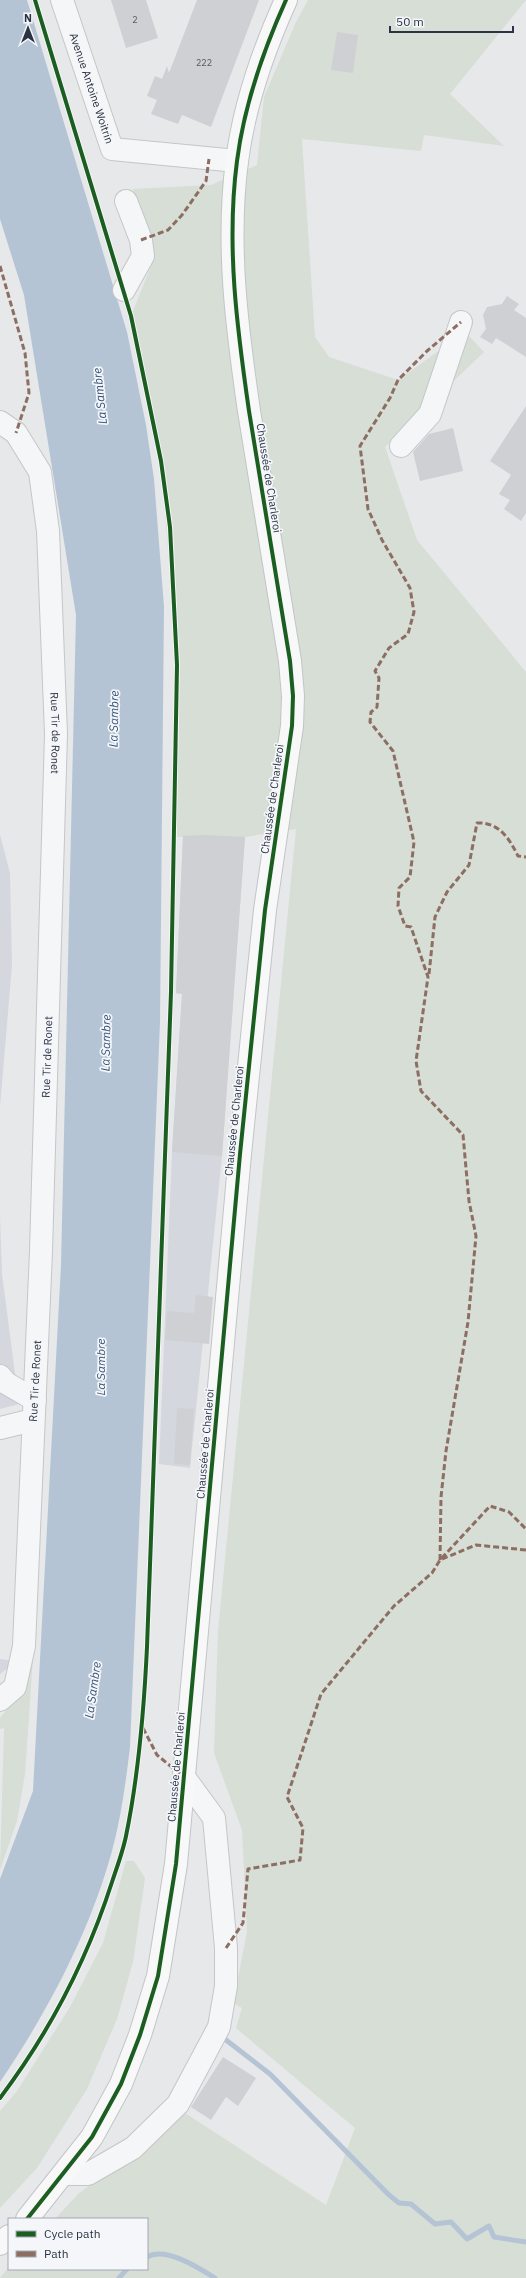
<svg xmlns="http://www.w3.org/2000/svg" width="526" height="2278" font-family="'IBM Plex Sans',sans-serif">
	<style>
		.built { fill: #d4d7dd }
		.green { fill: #d6ded6 }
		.water { fill: #b4c4d5 }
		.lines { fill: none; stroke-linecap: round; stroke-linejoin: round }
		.stream { stroke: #b4c4d5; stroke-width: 5 }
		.building { fill: #ced0d3 }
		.minor-casing { stroke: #c4c6c8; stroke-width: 24 }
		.major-casing { stroke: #c2c5c8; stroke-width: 24 }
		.minor { stroke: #f5f6f7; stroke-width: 22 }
		.major { stroke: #f8f8f8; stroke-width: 22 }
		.quiet { stroke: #8d6e63; stroke-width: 3; stroke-dasharray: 6 3; stroke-linecap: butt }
		.cycleway-casing { stroke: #f4f6f9; stroke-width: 6 }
		.cycleway { stroke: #1b5e20; stroke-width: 4 }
		.labels { text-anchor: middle; stroke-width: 3.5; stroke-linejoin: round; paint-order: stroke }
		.number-label { font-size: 9px; fill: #545c69 }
		.street-label { font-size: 11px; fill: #2b3445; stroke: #f4f6f9 }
		.water-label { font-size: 12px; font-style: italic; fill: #34527a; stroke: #f4f6f9 }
	</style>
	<rect width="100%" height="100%" fill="#e6e8ea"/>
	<!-- built -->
	<path class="built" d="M0,835L10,873L12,965L0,1107Z
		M183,836L245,837L222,1156L190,1468L159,1464L172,1152L182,994L176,993Z
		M0,1215L2,1274L19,1404L0,1409Z
		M0,1659L17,1661L0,1674Z"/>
	<!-- green -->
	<path class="green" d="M308,0H526L450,94L504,146L424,135L421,151L302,139L315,337L329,357L398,380L465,332L484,352L385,447L417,540L526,672V2278H0L9,2267L147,2269V2219H55L78,2194L185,2113L326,2205L355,2128L236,2028L242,2008L233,2003L247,1932L242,1830L214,1753L218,1631L296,829L245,837H173L177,665L161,461L131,316L155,256L133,189L211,185L257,165L264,97L296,22Z
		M33,1658L25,1774L17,1821L0,1870L4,1728L0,1729V1718L21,1692Z
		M126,1861H134L145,1878L133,1962L117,2019L87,2089L37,2168L0,2208V2111L17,2091L70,2007L103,1943Z"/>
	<!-- water -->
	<path class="water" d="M0,0H27L127,332L146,425L154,479L164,607L160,1022L130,1747C126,1781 121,1818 112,1851C89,1934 48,2011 0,2082V1879L33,1791L61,1265L76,615L24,295L0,219Z"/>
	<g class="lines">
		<!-- stream -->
		<path class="stream" d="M226,2040L270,2074L389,2195L399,2203L411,2204L435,2224L451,2222L467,2239L489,2226L494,2237L526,2242
			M147,2257C165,2246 199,2268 215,2278
			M119,2278L127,2269"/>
	</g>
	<!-- building -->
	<path class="building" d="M111,0H146L158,38L126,48Z
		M197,0H259L211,127L182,115L178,124L151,114L157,100L147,96L155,76L162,79L167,66L169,73Z
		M337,32L358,35L353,73L331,70Z
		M507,296L519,304L514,310L526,318V357L496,338L492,344L480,337L486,329L483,315L487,307L502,304Z
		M526,406V513L521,521L504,509L510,500L499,494L511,475L490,461Z
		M453,428L463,471L420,481L413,452L429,434Z
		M203,835L245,837L222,1156L172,1152L182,994L176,993L183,836Z
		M196,1295L213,1297L209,1344L165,1340L167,1311L194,1313Z
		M177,1408L194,1409L190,1465L174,1464Z
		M223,2057L256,2078L238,2106L226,2097L211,2120L191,2107Z"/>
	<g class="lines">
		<!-- minor casing -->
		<g class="minor-casing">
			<g id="minor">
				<path id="s1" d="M62,0L112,149L237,161"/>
				<path d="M124,290L143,256L141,240L126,201"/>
				<path id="s2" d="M0,422L16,433L40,472L48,531L56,734L41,1251L24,1646L15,1687L0,1700"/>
				<path d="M401,446L430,414L461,322"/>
				<path d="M0,1376L6,1383L35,1400"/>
				<path d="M0,1428L33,1420"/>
				<path d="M64,2174H88L133,2148L178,2104L219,2027L226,1986V1948L214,1818L184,1777"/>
			</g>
		</g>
		<!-- major casing -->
		<g class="major-casing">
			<path id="major" d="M27,2219L92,2137L121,2084L140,2035L158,1976L176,1864L240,1154L265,910L292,726L293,696L290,661C277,578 262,494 249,411C237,328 226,245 237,161C244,106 263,51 286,0
				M0,2244L9,2236"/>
		</g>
		<!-- minor -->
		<use href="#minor" class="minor"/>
		<!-- major -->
		<use href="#major" class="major"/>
		<!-- quiet -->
		<path class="quiet" d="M141,240L168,230L182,215L206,181L209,159
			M0,266L25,353L29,393L16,433
			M429,974L435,917L447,892L469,865L477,823C499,822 509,838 518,856L526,857
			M442,1559L476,1545L526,1550
			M440,1560L441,1497L446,1451L468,1322L476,1236L469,1201L463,1135L421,1091L416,1061L428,977L411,927L405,926L398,906L399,888L410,877L414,842L393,751L370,722L371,712L377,707L379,678L375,671L389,648L408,634L414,612L410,588L382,540L368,509L360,446L390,398L398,380L427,351L461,322
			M143,1728L157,1755L184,1777
			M226,1948L243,1923L248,1869L300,1860L303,1828L287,1797L321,1694L394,1606L432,1573L440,1560L490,1506L509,1512L526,1529"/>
		<!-- cycleway casing -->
		<g class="cycleway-casing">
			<path id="cycleway" d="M0,2098C49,2033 87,1960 112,1882C117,1867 123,1851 126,1836C139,1773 144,1710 147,1647L171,992L177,665L170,527L161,461L131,316L35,0
				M27,2219L92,2137L121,2084L140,2035L158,1976L176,1864L240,1154L265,910L292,726L293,696L290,661C277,578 262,494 249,411C237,328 226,245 237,161C244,106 263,51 286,0"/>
		</g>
		<!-- cycleway -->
		<use href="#cycleway" class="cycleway"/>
	</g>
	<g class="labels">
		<!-- number labels -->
		<g class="number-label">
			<text x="135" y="23">2</text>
			<text x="204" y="66">222</text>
		</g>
		<!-- street labels -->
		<g class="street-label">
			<text dy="4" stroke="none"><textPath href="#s1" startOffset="93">Avenue Antoine Woitrin</textPath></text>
			<text transform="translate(269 478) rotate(81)" y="4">Chaussée de Charleroi</text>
			<text dy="4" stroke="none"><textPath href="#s2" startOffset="327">Rue Tir de Ronet</textPath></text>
			<text transform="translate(272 799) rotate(-82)" y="4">Chaussée de Charleroi</text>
			<text transform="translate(47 1057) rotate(-88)" y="4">Rue Tir de Ronet</text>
			<text transform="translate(234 1121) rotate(-84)" y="4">Chaussée de Charleroi</text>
			<text transform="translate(35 1381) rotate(-87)" y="4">Rue Tir de Ronet</text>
			<text transform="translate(205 1444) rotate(-85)" y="4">Chaussée de Charleroi</text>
			<text transform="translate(176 1767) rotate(-85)" y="4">Chaussée de Charleroi</text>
		</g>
		<!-- water labels -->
		<g class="water-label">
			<text transform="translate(100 396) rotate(-96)" y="4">La Sambre</text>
			<text transform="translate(114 719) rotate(-89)" y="4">La Sambre</text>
			<text transform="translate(106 1043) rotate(-89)" y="4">La Sambre</text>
			<text transform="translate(101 1367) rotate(-90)" y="4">La Sambre</text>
			<text transform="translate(93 1690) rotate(-82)" y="4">La Sambre</text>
		</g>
	</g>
	<!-- legend -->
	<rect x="8" y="2218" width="140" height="52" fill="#f4f6f9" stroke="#a4a8b1"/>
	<rect x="16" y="2231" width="20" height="6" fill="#1b5e20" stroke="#a4a8b1"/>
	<text x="44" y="2238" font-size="12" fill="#2b3445">Cycle path</text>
	<rect x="16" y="2251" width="20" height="6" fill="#8d6e63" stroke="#a4a8b1"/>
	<text x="44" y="2258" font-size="12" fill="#2b3445">Path</text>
	<!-- north arrow -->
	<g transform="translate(28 28)" stroke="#f4f6f9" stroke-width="3" paint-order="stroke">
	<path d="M0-3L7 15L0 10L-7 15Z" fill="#2b3445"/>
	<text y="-6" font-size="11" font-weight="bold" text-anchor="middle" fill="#2b3445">N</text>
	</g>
	<!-- scale -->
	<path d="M390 26v6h123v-6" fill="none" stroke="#2b3445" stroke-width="2"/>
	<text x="396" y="26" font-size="12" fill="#2b3445" stroke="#f4f6f9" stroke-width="3" paint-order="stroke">50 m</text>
</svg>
